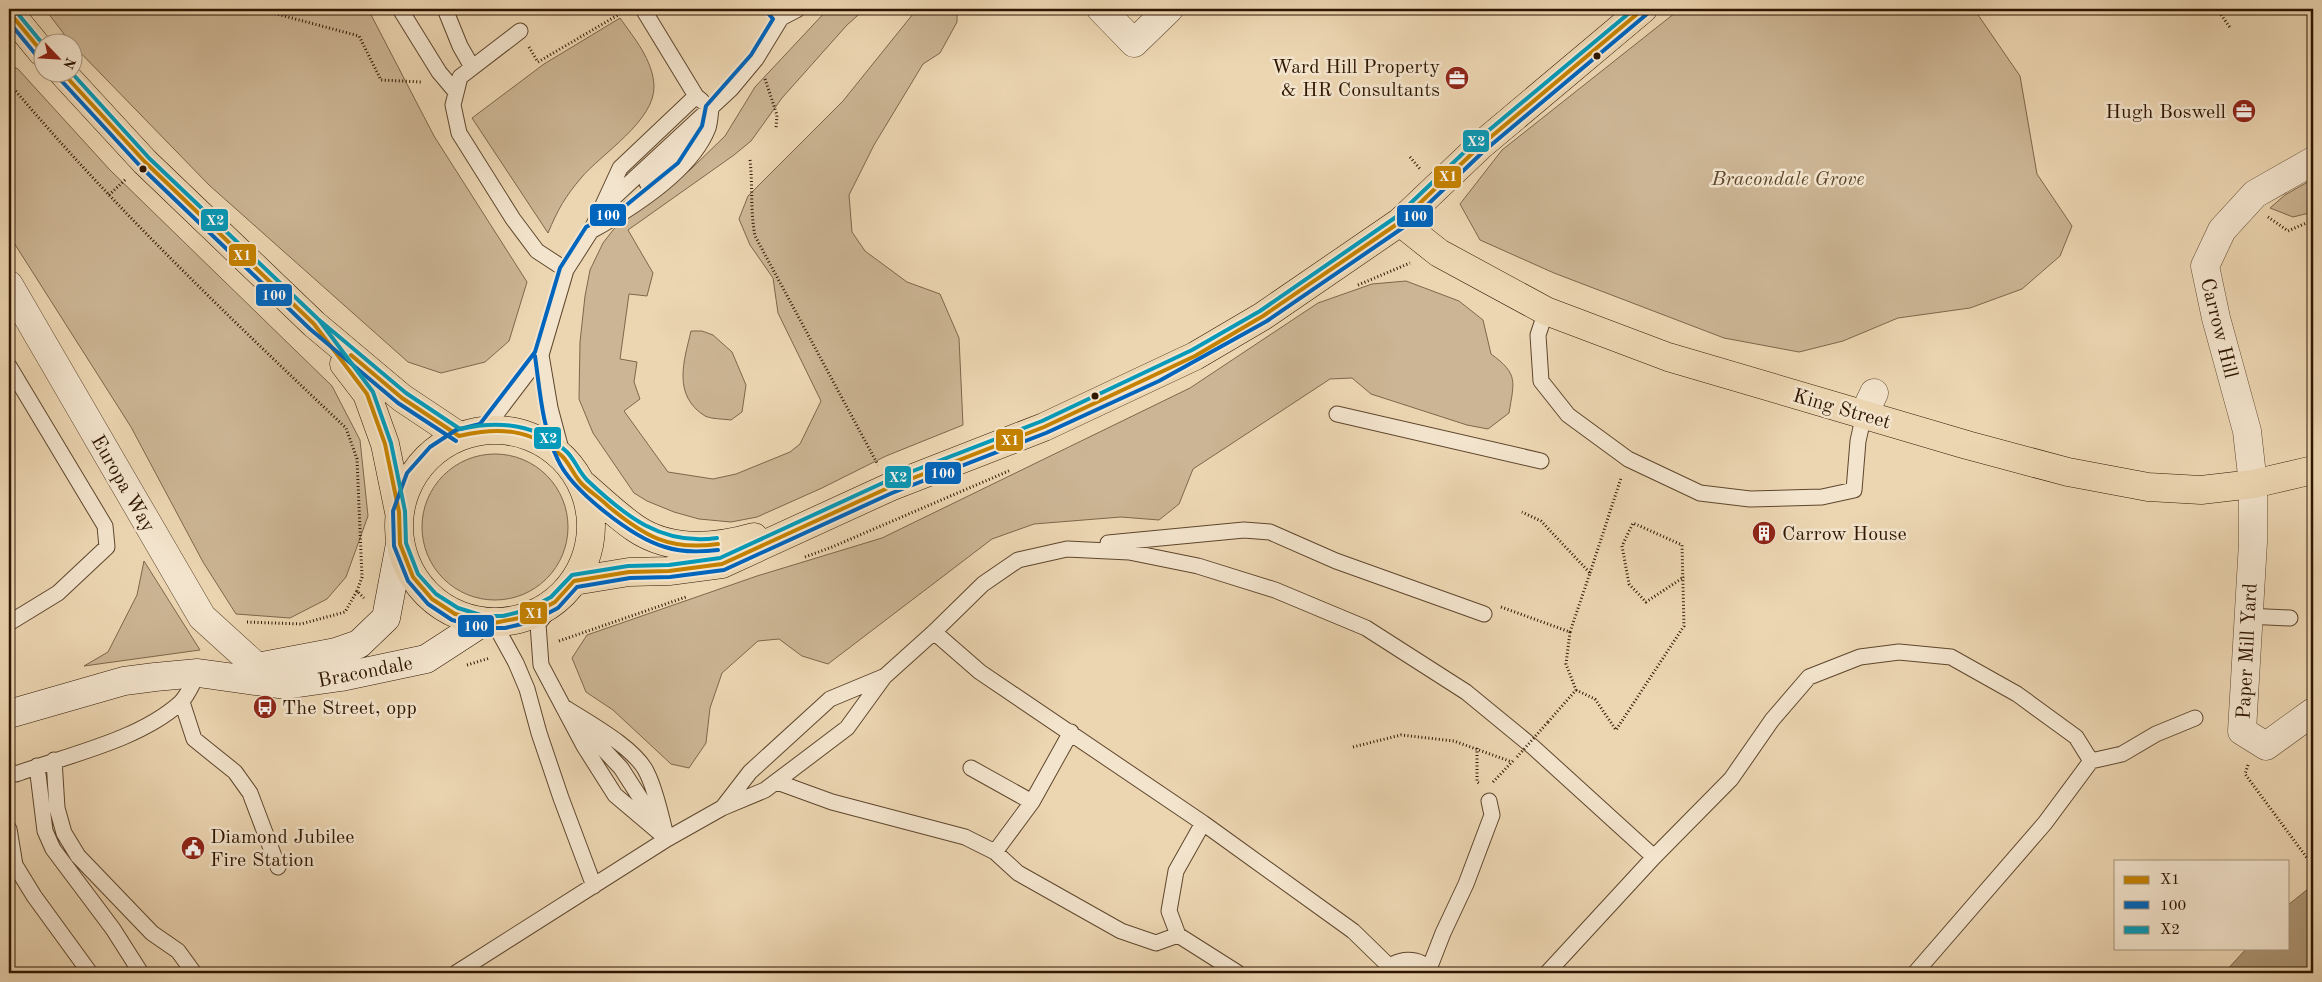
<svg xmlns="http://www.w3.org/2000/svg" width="2322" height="982" font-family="'Old Standard TT',serif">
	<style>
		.green { fill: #ccb594; stroke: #7e664a }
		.water { fill: #ac9575; stroke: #7a6246 }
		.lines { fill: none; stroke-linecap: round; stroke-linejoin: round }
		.lane-casing { stroke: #5e462c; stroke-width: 17 }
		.street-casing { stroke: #5e462c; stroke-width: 29 }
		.secondary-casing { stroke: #2f1600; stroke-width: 29 }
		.primary-casing { stroke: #2f1600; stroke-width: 29 }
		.path { stroke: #2f1600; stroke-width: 3; stroke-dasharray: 1 2.5; stroke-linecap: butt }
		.lane { stroke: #f3e4cd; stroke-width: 15 }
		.street { stroke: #f3e4cd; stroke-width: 28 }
		.secondary { stroke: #f3e4cd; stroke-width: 28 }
		.primary { stroke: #ecd6b2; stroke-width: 28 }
		.path-bridge { stroke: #2f1600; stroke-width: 3; stroke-dasharray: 1 2.5; stroke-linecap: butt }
		.bus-1-casing { stroke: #f3e4cd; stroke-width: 8 }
		.bus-2-casing { stroke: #f3e4cd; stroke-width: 8 }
		.bus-3-casing { stroke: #f3e4cd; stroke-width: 8 }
		.bus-1 { stroke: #c58200; stroke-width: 4 }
		.bus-2 { stroke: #0065bd; stroke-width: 4 }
		.bus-3 { stroke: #059ab9; stroke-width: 4 }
		.bus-dot { fill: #2f1600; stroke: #f3e4cd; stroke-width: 2 }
		.labels { text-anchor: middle; stroke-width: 5; stroke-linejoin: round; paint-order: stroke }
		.poi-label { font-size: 20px; fill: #2f1600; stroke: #f3e4cd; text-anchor: start }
		.park-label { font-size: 20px; font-style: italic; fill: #5e462c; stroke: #f3e4cd }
		.street-label { font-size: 20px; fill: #2f1600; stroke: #f3e4cd }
		.line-badge { stroke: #f3e4cd; stroke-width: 2 }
		.badge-label { font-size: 14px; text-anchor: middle; font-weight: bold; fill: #fff }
	</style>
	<rect width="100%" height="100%" fill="#ecd6b2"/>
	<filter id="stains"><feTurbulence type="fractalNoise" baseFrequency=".004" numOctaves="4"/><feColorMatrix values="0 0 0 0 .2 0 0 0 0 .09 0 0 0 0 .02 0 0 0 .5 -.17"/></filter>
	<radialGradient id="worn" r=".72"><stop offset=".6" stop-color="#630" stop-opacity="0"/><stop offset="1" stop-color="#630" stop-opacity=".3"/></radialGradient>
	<!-- green -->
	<path class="green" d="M45,9H368L434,136L527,282L509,341L485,362L441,373L408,362L209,185L70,42Z
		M828,9H865L847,25L782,98L751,141L734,155L628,230L653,273L647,296L629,294L620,359L637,362L634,382L640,399L624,411L668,472L713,479L736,474L790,452L800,444L821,401L778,313L773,278L750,245L739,219L748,196L843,101L917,9H957V22L940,53L923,64L874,145L849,195L852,232L865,251L907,282L940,294L959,338L963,425L886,456L822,488L757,517L731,522L699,519L674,512L647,501L634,493L593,433L579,399L580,342L585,296L590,270L603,243L617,225L690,170L725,136L755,87Z
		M1680,9H1974L2020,76L2037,174L2072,226L2060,256L2022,289L1970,308L1898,318L1843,341L1799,352L1724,338L1554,273L1480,240L1460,204L1502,150Z
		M620,18C634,38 653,60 654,86C655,121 601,154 581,178C565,197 558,209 548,233L472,118L544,64Z
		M9,64L18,69L110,170L332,386L360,440L368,516L346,577L327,599L290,618L236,614L203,562L131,427L9,235Z
		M2313,179V212L2293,217L2270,208L2285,195Z
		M1406,281L1459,301L1483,320L1491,354C1519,374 1514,382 1509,413L1488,429L1467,425L1371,394L1352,378L1330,379L1193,469L1179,504L1159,520L1121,517L1034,524L992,539L828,664L802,656L779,639L758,641L722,673L710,708L706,743L689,768L671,764L613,710L586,692L572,658L587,635L757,576L882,538L1190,388L1318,303L1372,284Z
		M691,331H702L713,335L732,352L746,385L742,412L731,420C724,419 711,419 705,416C672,395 684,361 691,331Z
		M422 527a73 73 0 1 1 146 0a73 73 0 1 1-146 0Z
		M144,561L200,650L84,666L108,652L137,595Z"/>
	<!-- water -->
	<path class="water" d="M2313,885V973H2224L2247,948H2288V905Z"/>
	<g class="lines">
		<!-- lane casing -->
		<g class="lane-casing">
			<path id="lane" d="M400,9L439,72L455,91
				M445,9L460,46L472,67
				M643,9L696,96L702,101
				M520,31L460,77L453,105L459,133L513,219L537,251L566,270
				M647,183L676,159L689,141
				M609,202L731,89L756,59L781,18L798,9
				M591,231C631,209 691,172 708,128C710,122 710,115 711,109
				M1546,311L1538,335L1541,381L1568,415L1628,459L1700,493L1750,499L1822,497L1854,490L1858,441L1864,414
				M541,355L550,408L563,457
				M9,366L105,526L107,547L58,593L9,623
				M1337,414L1541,461
				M484,430L541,355L566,270L591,231L620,168L696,96
				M1108,543L1244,530L1270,532L1336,561L1484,614
				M555,602L538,624L541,665L584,746L615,795L667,839
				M2247,616L2290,618
				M494,623L516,663L527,689L539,733L561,798L594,886
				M934,632L980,672L1203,823L1353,931L1389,966
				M182,702L194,739L235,772L250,793L278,867
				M564,707C587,722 636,748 647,773C657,793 661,818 667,839
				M578,722L621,768L657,824
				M54,760L57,808L64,833L78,856L152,933L178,951L194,973
				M2091,761L2122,754L2156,734L2195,718
				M37,766L45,831L53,849L113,929L141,973
				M971,768L1032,802L1071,732
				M9,771L16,774C68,755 139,740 180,703C188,696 193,682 198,673
				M777,782L832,802L965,837L995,852L1032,802
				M723,807L750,772L830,699L883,677
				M1203,823L1176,871L1169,911L1178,935L1238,973
				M9,829L15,865L34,896L90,973
				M995,852L1018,873L1121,931L1156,943L1178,935
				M1429,969L1443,933L1466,884L1492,815L1489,801
				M456,973L667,839L722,808L765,790L847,728L884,677L934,632L983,584L1018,560L1067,549L1129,552L1198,566L1275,590L1366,628L1466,692L1533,747L1654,857L1731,779L1772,720L1809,677L1860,657L1899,652L1951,657L2017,694L2076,737L2091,761L2045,823L1915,973
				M1383,973C1395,957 1421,955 1432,973
				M1547,973L1654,857"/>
		</g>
		<!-- street casing -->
		<g class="street-casing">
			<path id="street" d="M1101,9L1134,43L1169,9
				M2313,161L2255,194L2222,230L2205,266L2216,318L2247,431L2253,484V542L2242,731L2266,746L2313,712
				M9,285L202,617L257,667
				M1864,414L1874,393"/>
		</g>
		<!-- secondary casing -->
		<g class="secondary-casing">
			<path id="secondary" d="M238,677L257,667L336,652L359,644L386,618L400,544
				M9,714L124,681L155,677L198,673L285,685L341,677L426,659L483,622"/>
		</g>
		<!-- primary casing -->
		<g class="primary-casing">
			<path id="primary" d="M9,12L42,52
				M62,72L145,162L314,324L402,398L459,436
				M1400,222L1439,253L1546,311L1668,357L1967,445L2068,472L2148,487L2201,490L2253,484L2313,470
				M344,364L367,394L385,444L399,512
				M399 526a96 96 0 1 1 192 0a96 96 0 1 1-192 0Z
				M581,483C599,498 616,515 635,528C670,552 715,548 754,537
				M574,581L629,572L669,571L722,564L890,487L1044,427L1195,356L1263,316L1400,222L1480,146L1643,9"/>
		</g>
		<!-- path -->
		<path class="path" d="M258,9L359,36L381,80L422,82
			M2217,9L2231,29
			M529,47L538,62L623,12
			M765,79L777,115L776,128
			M9,83C112,206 230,318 346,428L357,459L362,577L357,591
			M1410,157L1420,169
			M750,160C753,186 750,210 755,236L878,465
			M109,195L126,179
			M2268,217L2288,231L2313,220
			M1358,285L1410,263
			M805,557L832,547L1011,470
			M1590,573L1621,478
			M1501,607L1570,632L1590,573L1541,521L1522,512
			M247,622L301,624L345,612L357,591L364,598
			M559,641L686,597
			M467,665L490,658
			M1576,690L1595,699L1616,730L1684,626L1682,545L1633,523L1622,546L1629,584L1646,602L1684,577
			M1548,722L1576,690L1566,664L1570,632
			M1353,747L1401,735L1454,741L1512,762
			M1477,748V782L1480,784
			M2248,765L2245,774L2313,866
			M1493,782L1513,761"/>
		<!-- lane -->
		<use href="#lane" class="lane"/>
		<!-- street -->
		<use href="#street" class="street"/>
		<!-- secondary -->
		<use href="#secondary" class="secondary"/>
		<!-- primary -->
		<use href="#primary" class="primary"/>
		<!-- path-bridge -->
		<path class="path-bridge" d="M1517,757L1548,722"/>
		<!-- bus-1 casing -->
		<g class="bus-1-casing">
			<path id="bus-1" d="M9,12L42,52
				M62,72L145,162L314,324L367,394L385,444L399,512L400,544L413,577L432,599L455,614L494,623L529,616L555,602L574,581L629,572L669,571L722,564L890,487L1044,427L1195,356L1263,316L1400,222L1480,146L1643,9
				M351,355L402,398L459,436C498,427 530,428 562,456C570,464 574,476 582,484C590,492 600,498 608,506C644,536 669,551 718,544"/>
		</g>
		<!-- bus-2 casing -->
		<g class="bus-2-casing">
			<path id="bus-2" d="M768,13L773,19L751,55L706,106L702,126L678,163L624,207L586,227L560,268L535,352L480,424L456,430L430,447L407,473L393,511L394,546L408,581L428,604L452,620L482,628H505L531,622L558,608L577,587L630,578L670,577L724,570L892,493L1046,433L1159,381L1267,321L1404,227L1484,151L1647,14
				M9,22L37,56
				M57,76L141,167L310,329L398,403L456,441
				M535,356C540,391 542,428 558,460C572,491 633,538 665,547C683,553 701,552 718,550"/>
		</g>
		<!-- bus-3 casing -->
		<g class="bus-3-casing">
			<path id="bus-3" d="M14,9L42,43
				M71,72L149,158L318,319L406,393L460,429C499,420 536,423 567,452C575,460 579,472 587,480C625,516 662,546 717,538
				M319,320L373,392L391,443L405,511L406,543L418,574L436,594L458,608L484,616H503L527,610L551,597L572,575L628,566L669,565L720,558L887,481L1042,421L1192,350L1260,311L1396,217L1476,141L1634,9"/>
		</g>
		<!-- bus-1 -->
		<use href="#bus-1" class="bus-1"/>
		<!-- bus-2 -->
		<use href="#bus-2" class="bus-2"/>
		<!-- bus-3 -->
		<use href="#bus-3" class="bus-3"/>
	</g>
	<!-- icons -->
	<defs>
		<g id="office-disc" transform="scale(1.25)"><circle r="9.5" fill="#8f2418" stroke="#f3e4cd"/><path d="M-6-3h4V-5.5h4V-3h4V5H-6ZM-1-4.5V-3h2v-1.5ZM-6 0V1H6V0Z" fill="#fff"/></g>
		<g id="building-disc" transform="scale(1.25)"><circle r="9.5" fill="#8f2418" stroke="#f3e4cd"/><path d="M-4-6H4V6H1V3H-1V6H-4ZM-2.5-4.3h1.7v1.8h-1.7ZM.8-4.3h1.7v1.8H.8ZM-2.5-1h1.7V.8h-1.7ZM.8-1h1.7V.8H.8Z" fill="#fff"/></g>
		<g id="bus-disc" transform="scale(1.25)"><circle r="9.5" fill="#8f2418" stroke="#f3e4cd"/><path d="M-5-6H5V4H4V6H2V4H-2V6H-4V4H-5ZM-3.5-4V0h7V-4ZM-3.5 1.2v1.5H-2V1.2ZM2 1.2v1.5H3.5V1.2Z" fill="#fff"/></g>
		<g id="civic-disc" transform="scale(1.25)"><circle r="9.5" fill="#8f2418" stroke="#f3e4cd"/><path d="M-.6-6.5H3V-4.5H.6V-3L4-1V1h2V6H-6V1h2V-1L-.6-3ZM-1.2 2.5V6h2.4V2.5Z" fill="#fff"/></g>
	</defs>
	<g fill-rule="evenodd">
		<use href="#office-disc" x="1457" y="78"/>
		<use href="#office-disc" x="2244" y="111"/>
		<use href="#building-disc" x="1764" y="533"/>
		<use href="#bus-disc" x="265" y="707"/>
		<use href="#civic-disc" x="193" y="848"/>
	</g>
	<!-- markers -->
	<g class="bus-dot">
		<circle cx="1597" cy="56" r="4.5"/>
		<circle cx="143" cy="169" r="4.5"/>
		<circle cx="1095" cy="396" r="4.5"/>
	</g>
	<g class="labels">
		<!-- poi labels -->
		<g class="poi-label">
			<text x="1440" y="73" text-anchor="end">Ward Hill Property<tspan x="1440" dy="23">&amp; HR Consultants</tspan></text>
			<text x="2226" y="118" text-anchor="end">Hugh Boswell</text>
			<text x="1782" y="540">Carrow House</text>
			<text x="282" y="714">The Street, opp</text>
			<text x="210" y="843">Diamond Jubilee<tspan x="210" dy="23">Fire Station</tspan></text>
		</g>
		<!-- park labels -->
		<g class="park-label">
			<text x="1788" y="185">Bracondale Grove</text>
		</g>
		<!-- street labels -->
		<g class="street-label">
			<text transform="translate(2220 328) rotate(76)" y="7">Carrow Hill</text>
			<text transform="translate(1842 408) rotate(16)" y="7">King Street</text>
			<text transform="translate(124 483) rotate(60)" y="7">Europa Way</text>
			<text transform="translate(2246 651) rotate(-87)" y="7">Paper Mill Yard</text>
			<text transform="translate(365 671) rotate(-11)" y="7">Bracondale</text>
		</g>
	</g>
	<g class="line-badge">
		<rect x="1462" y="129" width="28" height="24" rx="5" fill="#059ab9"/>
		<rect x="1433" y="165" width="29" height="24" rx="5" fill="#c58200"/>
		<rect x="589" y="203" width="38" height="24" rx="5" fill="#0065bd"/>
		<rect x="1396" y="204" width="38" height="24" rx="5" fill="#0065bd"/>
		<rect x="200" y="208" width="29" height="24" rx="5" fill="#059ab9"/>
		<rect x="228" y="243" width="29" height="24" rx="5" fill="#c58200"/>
		<rect x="255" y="283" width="38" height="24" rx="5" fill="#0065bd"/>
		<rect x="533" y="426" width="29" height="24" rx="5" fill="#059ab9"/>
		<rect x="995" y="428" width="29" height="24" rx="5" fill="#c58200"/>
		<rect x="924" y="461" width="38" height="24" rx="5" fill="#0065bd"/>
		<rect x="884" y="465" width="28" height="24" rx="5" fill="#059ab9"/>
		<rect x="519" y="601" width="29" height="24" rx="5" fill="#c58200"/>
		<rect x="457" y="614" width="38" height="24" rx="5" fill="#0065bd"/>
	</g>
	<g class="badge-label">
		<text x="1476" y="146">X2</text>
		<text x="1448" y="181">X1</text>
		<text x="608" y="220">100</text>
		<text x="1415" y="221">100</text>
		<text x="215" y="225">X2</text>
		<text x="242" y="260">X1</text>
		<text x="274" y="300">100</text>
		<text x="548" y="443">X2</text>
		<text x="1010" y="445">X1</text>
		<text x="943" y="478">100</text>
		<text x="898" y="482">X2</text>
		<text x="534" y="618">X1</text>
		<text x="476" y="631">100</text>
	</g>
	<!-- margin -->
	<rect width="2322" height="982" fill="none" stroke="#ecd6b2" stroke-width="30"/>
	<rect x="10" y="10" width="2302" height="962" fill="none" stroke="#2f1600" stroke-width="2.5"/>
	<rect x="15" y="15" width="2292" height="952" fill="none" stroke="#2f1600"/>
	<!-- legend -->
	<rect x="2114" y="860" width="175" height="90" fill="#f3e4cd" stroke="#a5927b"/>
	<rect x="2124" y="876" width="25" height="8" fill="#c58200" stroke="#a5927b"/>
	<text x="2160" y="884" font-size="15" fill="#2f1600">X1</text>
	<rect x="2124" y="901" width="25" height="8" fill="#0065bd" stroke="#a5927b"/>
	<text x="2160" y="910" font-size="15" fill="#2f1600">100</text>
	<rect x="2124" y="926" width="25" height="8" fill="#059ab9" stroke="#a5927b"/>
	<text x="2160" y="934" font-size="15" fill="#2f1600">X2</text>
	<!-- north arrow -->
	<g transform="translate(58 58) rotate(115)"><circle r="24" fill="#f3e4cd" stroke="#a5927b"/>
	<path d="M0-4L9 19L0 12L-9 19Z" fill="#8f2418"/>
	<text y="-8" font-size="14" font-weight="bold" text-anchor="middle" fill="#2f1600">N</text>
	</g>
	<rect width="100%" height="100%" filter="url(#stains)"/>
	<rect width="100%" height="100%" fill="url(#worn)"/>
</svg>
